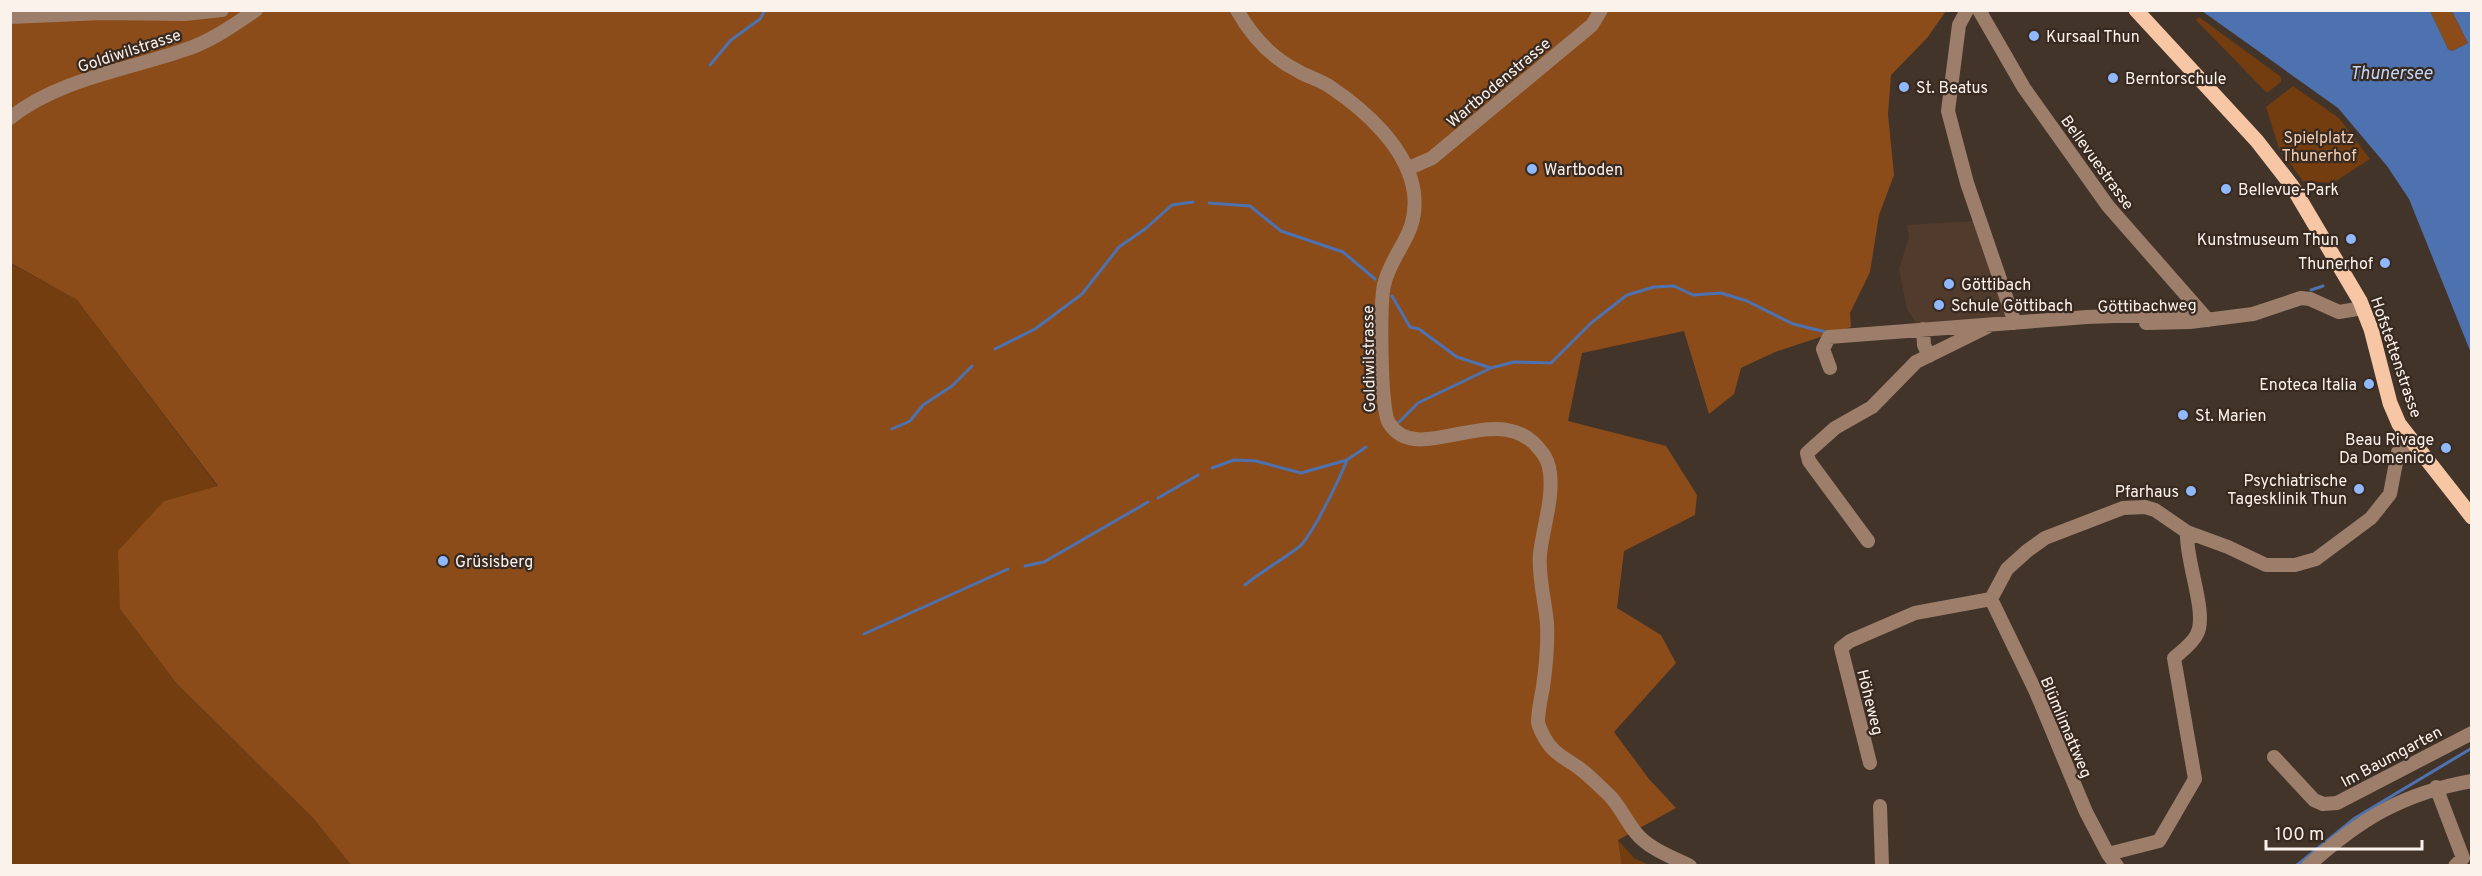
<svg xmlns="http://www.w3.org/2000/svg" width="2482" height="876" font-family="Overpass,sans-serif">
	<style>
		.built { fill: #503b2d }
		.green { fill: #733d10 }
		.forest { fill: #8b4c19 }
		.water { fill: #4e71af }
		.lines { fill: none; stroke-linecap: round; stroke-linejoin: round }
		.stream { stroke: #4e71af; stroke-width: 3 }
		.minor { stroke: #9c7e6a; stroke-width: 14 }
		.major { stroke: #f7c6a5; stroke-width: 15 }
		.poi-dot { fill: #90b8fd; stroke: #382a20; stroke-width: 2 }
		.labels { text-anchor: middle; stroke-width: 4.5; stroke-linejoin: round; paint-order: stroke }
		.poi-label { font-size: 16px; fill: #fcf2ec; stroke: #382a20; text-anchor: start }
		.street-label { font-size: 16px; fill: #fcf2ec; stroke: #382a20 }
		.park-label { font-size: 16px; fill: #f4cfb6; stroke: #382a20 }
		.water-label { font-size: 18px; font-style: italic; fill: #c1d6f9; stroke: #382a20 }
	</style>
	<rect width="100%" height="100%" fill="#43342a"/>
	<!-- built -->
	<path class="built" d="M1976,221L2006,318L1918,326L1907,309L1899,269L1909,237L1907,225Z"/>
	<!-- green -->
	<path class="green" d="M2199,17L2281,77V82L2267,93L2196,20Z
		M2293,86L2339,118L2370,159L2333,183L2303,181L2279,148L2266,107Z
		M10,263L77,300L218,487L164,501L120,609L177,684L313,818L351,865H11Z
		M1618,840L1634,858L1649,865H1622Z"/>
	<!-- forest -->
	<path class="forest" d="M10,11H1946L1927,38L1891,75L1888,114L1894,175L1879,215L1870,272L1850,313L1851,327L1775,352L1741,368L1734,394L1709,414L1684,331L1582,353L1568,421L1666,446L1697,495L1695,515L1624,551L1617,608L1661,635L1676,663L1614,732L1649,779L1676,808L1618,840L1622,866L351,865L313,818L177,684L120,609L118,551L164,501L218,486L77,300L11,263Z
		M2430,11H2452L2468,43L2452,51L2448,49Z"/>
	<!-- water -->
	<path class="water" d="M2202,11H2430L2448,49L2452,51L2468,43L2452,11H2471V353L2409,199L2387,166L2338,108Z"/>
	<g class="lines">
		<!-- stream -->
		<path class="stream" d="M710,65L731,40L760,19L765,10
			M1209,203L1250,206L1281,231L1343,252L1375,279
			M2311,290L2323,286
			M1392,296L1410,327L1419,329L1457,357L1491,368L1514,362L1551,363L1591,323L1627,295L1654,287L1674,286L1693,295L1721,293L1747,301L1793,324L1826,332
			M995,349L1035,329L1082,294L1119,247L1145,229L1172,205L1193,202
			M1399,422L1418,403L1491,368
			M892,429L910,421L923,405L952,386L972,366
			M1212,468L1234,460L1256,461L1301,473L1347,460L1366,447
			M1158,498L1198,475
			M1025,566L1044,562L1148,502
			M1245,585C1262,571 1282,560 1299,547C1312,536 1340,478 1347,460
			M864,634L1008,569
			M2296,866L2355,818L2472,748"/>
		<!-- minor -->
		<path class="minor" d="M1237,10C1251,35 1272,58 1298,71C1308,77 1320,80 1329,86C1365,110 1408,148 1414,193C1419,236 1393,248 1384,285C1380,304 1380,410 1389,423C1417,468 1490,402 1534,443C1541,451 1547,457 1549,467C1555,494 1543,527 1540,554C1538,577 1545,600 1547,623C1548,644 1546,666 1543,687C1541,698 1538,711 1538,722C1539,728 1546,742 1551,747C1558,756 1570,761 1579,768C1590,776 1599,786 1609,795C1620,806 1626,821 1636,833C1649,849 1672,857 1690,866
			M1967,10L1959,25L1948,111L1967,183L2015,323
			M1979,10L2024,88L2108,206L2208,320
			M10,17L102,13L185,14L222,10
			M10,118C59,79 127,70 184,50C210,42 234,25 256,10
			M1407,169L1432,158L1592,25L1601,10
			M2146,323L2190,322L2253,314L2301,298L2310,299L2339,312L2363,308
			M1923,329L1924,345L1929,356
			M1830,368L1823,349L1829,337L2087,317L2170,314L2208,320
			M1868,541L1809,461L1807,453L1835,428L1872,407L1916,362L1987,327
			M1991,599L2036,692L2086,812L2108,854L2117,866
			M2274,757L2314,800L2323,804L2337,803L2472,733
			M1870,763L1841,648L1850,641L1915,613L1991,599L2007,569L2027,551L2045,538L2123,508L2145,507L2155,510L2187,532L2228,547L2266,565H2295L2316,559L2371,518L2390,494L2398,452L2411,441
			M2436,787L2463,858L2455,866
			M1880,806L1882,866
			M2108,854L2159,841L2195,779L2174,658C2182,651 2193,643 2197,634C2208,613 2185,560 2187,532
			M2308,866C2360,819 2403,793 2472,781"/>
		<!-- major -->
		<path class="major" d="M2136,10L2257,141L2292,186L2360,301L2371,329L2390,403L2399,424L2472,517"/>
	</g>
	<!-- markers -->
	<g class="poi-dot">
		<circle cx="2034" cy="36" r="6"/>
		<circle cx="2113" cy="78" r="6"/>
		<circle cx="1904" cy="87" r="6"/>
		<circle cx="1532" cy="169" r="6"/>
		<circle cx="2226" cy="189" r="6"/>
		<circle cx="2351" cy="239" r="6"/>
		<circle cx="2385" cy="263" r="6"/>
		<circle cx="1949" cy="284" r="6"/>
		<circle cx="1939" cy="305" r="6"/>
		<circle cx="2369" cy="384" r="6"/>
		<circle cx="2183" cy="415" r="6"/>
		<circle cx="2446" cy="448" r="6"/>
		<circle cx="2359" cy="489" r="6"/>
		<circle cx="2191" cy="491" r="6"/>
		<circle cx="443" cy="561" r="6"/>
	</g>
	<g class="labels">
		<!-- poi labels -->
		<g class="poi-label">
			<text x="2046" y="42">Kursaal Thun</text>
			<text x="2125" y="84">Berntorschule</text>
			<text x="1916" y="93">St. Beatus</text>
			<text x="1544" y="175">Wartboden</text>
			<text x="2238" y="195">Bellevue-Park</text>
			<text x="2339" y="245" text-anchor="end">Kunstmuseum Thun</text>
			<text x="2373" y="269" text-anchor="end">Thunerhof</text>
			<text x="1961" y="290">Göttibach</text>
			<text x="1951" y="311">Schule Göttibach</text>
			<text x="2357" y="390" text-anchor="end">Enoteca Italia</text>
			<text x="2195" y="421">St. Marien</text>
			<text x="2434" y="445" text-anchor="end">Beau Rivage<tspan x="2434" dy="18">Da Domenico</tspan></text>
			<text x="2347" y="486" text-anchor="end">Psychiatrische<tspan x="2347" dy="18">Tagesklinik Thun</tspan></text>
			<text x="2179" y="497" text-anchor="end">Pfarhaus</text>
			<text x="455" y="567">Grüsisberg</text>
		</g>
		<!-- street labels -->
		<g class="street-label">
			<text transform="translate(129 50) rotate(-18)" y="6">Goldiwilstrasse</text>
			<text transform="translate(1498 82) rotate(-40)" y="6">Wartbodenstrasse</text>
			<text transform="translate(2098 162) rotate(54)" y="6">Bellevuestrasse</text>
			<text transform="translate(2147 305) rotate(-1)" y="6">Göttibachweg</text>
			<text transform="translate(2397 357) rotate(71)" y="6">Hofstettenstrasse</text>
			<text transform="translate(1368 359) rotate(-91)" y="6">Goldiwilstrasse</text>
			<text transform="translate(1871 702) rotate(76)" y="6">Höheweg</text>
			<text transform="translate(2067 727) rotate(67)" y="6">Blümlimattweg</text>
			<text transform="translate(2391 756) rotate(-28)" y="6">Im Baumgarten</text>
		</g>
		<!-- park labels -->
		<g class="park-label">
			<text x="2319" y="143">Spielplatz<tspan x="2319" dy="18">Thunerhof</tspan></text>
		</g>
		<!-- water labels -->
		<g class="water-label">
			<text x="2391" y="79">Thunersee</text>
		</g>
	</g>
	<!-- border -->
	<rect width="2482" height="876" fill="none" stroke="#fcf2ec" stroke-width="24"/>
	<!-- scale -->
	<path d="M2266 840v9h156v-9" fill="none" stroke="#fcf2ec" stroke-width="3"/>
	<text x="2275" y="840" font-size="18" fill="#fcf2ec" stroke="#382a20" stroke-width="4.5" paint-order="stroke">100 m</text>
</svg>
